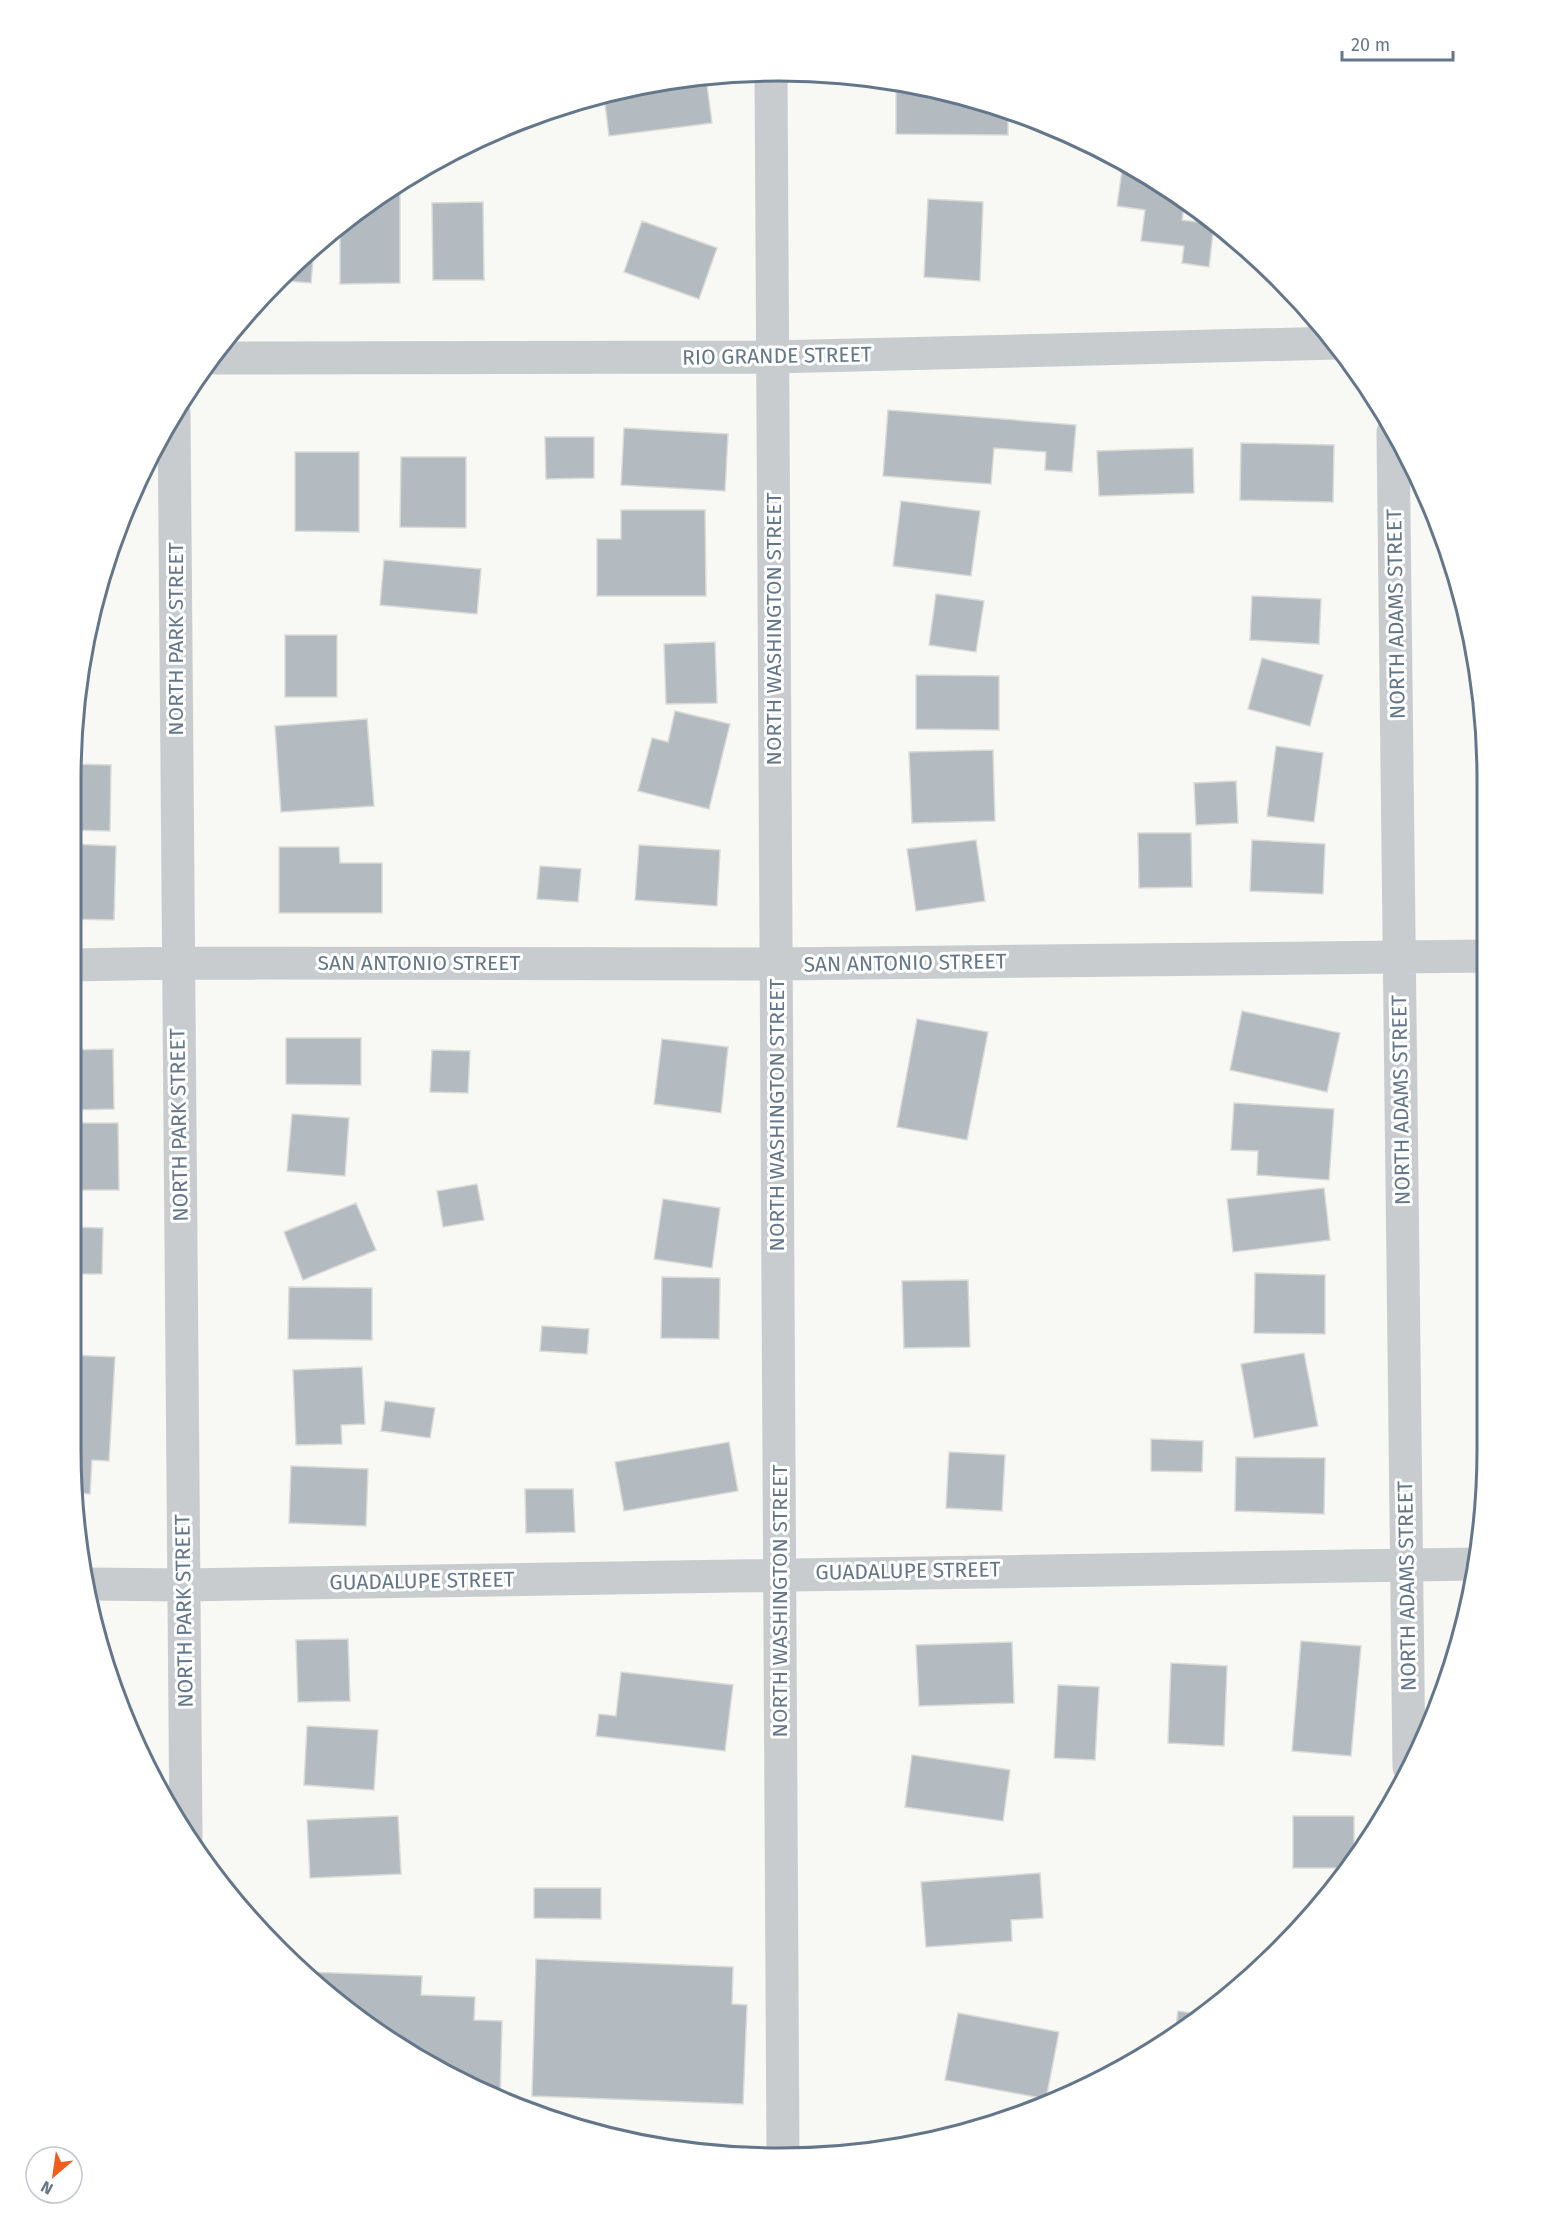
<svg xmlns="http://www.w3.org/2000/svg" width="1558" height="2229" font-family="'Fira Sans',sans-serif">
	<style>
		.building { fill: #b3bac0; stroke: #dadad7; stroke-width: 1.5 }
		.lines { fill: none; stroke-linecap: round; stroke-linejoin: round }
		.street { stroke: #c8cccf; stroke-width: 33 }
		.labels { text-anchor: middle; stroke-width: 6; stroke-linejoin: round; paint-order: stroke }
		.street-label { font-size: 21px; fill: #647689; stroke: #fff }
		.rim { fill: none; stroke: #647689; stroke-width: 3 }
	</style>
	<rect width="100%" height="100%" fill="#f8f8f5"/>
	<!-- building -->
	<path class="building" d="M706,78L712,123L609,136L604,95L641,84Z
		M896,82L918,84L1008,112V135L896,134Z
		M1122,170L1140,172L1173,190L1185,200L1182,220L1214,224L1209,267L1182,263L1184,246L1141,241L1145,210L1117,206Z
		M381,194H400V283L340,284V227Z
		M928,199L983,202L980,281L924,277Z
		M483,202L484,280H433L432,203Z
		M642,221L717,248L699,299L624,272Z
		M314,249L311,283L277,280L278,278Z
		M888,410L1076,425L1072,472L1045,470L1046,452L994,448L991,484L883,476Z
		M624,428L728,434L725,491L621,485Z
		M545,437H594V478L546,479Z
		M1241,443L1334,445L1333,502L1240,500Z
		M1193,448L1194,493L1099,496L1097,451Z
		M295,452H359V532L295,531Z
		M401,457H466V528L400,527Z
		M901,501L980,511L971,576L893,566Z
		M621,510H705L706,596H597V539H621Z
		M384,560L481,569L477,614L380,605Z
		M936,594L984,601L976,652L929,645Z
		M1252,596L1321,599L1319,644L1250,640Z
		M285,635H337V697H285Z
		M715,642L717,703L666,704L664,644Z
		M1262,658L1323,675L1310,726L1248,709Z
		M916,675L999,676V730L916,729Z
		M675,711L730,724L709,809L638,791L652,738L668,742Z
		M367,719L374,806L281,812L275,726Z
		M1276,746L1323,753L1314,822L1267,816Z
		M993,750L995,821L912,823L909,752Z
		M72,764L111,765L110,831L71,830Z
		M1236,781L1238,823L1196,825L1194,783Z
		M1138,833H1191L1192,887L1139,888Z
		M976,840L985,901L916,911L907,849Z
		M1252,840L1325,844L1323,894L1250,891Z
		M71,844L116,846L114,920L71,919Z
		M639,845L720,850L717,906L635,900Z
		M279,847H339L340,863H382V913H279Z
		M540,866L581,869L578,902L537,899Z
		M1242,1011L1340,1033L1327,1092L1230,1070Z
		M917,1019L988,1032L967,1140L897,1127Z
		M286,1038H361V1085L286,1084Z
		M662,1039L728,1047L721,1113L654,1104Z
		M113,1049L114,1109L71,1110V1050Z
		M432,1050L470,1051L468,1093L430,1092Z
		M1234,1103L1334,1109L1329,1180L1257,1175L1258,1151L1231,1150Z
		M292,1114L349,1118L345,1176L287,1171Z
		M71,1123H118L119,1190H71Z
		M477,1184L484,1220L443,1227L437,1191Z
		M1324,1188L1330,1240L1233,1252L1227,1199Z
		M663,1199L720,1208L712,1268L654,1259Z
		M356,1203L376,1250L303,1280L284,1232Z
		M71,1227L103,1228L102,1274H71Z
		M1255,1273L1325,1275V1334L1254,1333Z
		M662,1277L720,1278L719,1339L661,1338Z
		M968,1280L970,1347L904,1348L902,1281Z
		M289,1287L372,1288V1340L288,1339Z
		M542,1326L589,1329L587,1354L540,1351Z
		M1304,1353L1318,1426L1254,1438L1241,1364Z
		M71,1355L115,1357L109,1461L92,1460L90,1494L76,1493L70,1450Z
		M362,1367L365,1424L341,1425L342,1444L296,1445L293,1370Z
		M385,1401L435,1408L430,1438L381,1431Z
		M1151,1439L1203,1441L1202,1472L1151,1471Z
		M729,1442L738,1491L624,1511L615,1462Z
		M949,1452L1005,1455L1002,1511L946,1508Z
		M1236,1457L1325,1458L1324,1514L1235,1511Z
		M291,1466L368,1469L366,1526L289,1523Z
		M525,1489H573L575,1532L526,1533Z
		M348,1639L350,1701L298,1702L296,1640Z
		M1301,1641L1361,1646L1351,1756L1292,1751Z
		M1012,1642L1014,1703L919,1706L916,1645Z
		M102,1655H111V1683Z
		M1171,1663L1227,1666L1224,1746L1168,1743Z
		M621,1672L733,1685L725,1751L596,1736L599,1714L616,1716Z
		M1058,1685L1099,1687L1095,1760L1054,1758Z
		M307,1726L378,1730L374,1790L304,1785Z
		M912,1755L1010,1770L1003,1821L905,1807Z
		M398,1816L401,1874L310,1878L307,1820Z
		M1293,1816H1354V1861L1348,1868H1293Z
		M1040,1873L1043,1918L1011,1920L1012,1941L926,1947L921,1882Z
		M534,1888H601V1919L534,1918Z
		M536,1959L733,1967L732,2004L747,2005L743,2104L532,2096Z
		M305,1972L422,1976L421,1995L475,1997L474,2020L502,2021L500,2100L386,2039L312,1983Z
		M1178,2011L1206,2015L1175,2034Z
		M958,2013L1059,2032L1046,2099L945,2080Z"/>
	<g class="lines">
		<!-- street -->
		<path class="street" d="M771,71L783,2158
			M216,358L773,357L1337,343
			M174,413L186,1837
			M1393,432L1409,1767
			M71,965L178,963L776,964L1487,956
			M88,1584L184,1585L1476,1564"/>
	</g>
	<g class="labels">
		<!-- street labels -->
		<g class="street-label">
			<text transform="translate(777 356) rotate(-1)" y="7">RIO GRANDE STREET</text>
			<text transform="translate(1396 614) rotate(-91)" y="7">NORTH ADAMS STREET</text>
			<text transform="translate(774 629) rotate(-90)" y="7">NORTH WASHINGTON STREET</text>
			<text transform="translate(176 639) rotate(-90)" y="7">NORTH PARK STREET</text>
			<text x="419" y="970">SAN ANTONIO STREET</text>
			<text transform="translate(905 963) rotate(-1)" y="7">SAN ANTONIO STREET</text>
			<text transform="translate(1401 1100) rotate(-91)" y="7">NORTH ADAMS STREET</text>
			<text transform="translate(777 1115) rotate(-90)" y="7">NORTH WASHINGTON STREET</text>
			<text transform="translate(179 1125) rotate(-91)" y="7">NORTH PARK STREET</text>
			<text transform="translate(908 1571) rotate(-1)" y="7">GUADALUPE STREET</text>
			<text transform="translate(422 1581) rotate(-1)" y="7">GUADALUPE STREET</text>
			<text transform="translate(1407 1586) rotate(-91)" y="7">NORTH ADAMS STREET</text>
			<text transform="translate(780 1601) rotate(-90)" y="7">NORTH WASHINGTON STREET</text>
			<text transform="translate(184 1611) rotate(-91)" y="7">NORTH PARK STREET</text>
		</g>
	</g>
	<!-- crop -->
	<path d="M0 0H1558V2229H0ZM779 81H779A698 698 0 0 1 1477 779V1450A698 698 0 0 1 779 2148H779A698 698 0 0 1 81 1450V779A698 698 0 0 1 779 81Z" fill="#fff" fill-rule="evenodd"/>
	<path class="rim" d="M779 81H779A698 698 0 0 1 1477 779V1450A698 698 0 0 1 779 2148H779A698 698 0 0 1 81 1450V779A698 698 0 0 1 779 81Z"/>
	<!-- north arrow -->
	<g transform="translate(54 2175) rotate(209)"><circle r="28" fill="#ffffff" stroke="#c1c8d0" stroke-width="1.5"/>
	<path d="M0-4.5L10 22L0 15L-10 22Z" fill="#f35d1b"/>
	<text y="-9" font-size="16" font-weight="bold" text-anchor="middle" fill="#647689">N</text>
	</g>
	<!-- scale -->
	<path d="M1342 51v9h111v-9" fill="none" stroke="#647689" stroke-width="3"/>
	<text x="1351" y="51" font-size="18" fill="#647689" stroke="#ffffff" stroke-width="4.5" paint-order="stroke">20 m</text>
</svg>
